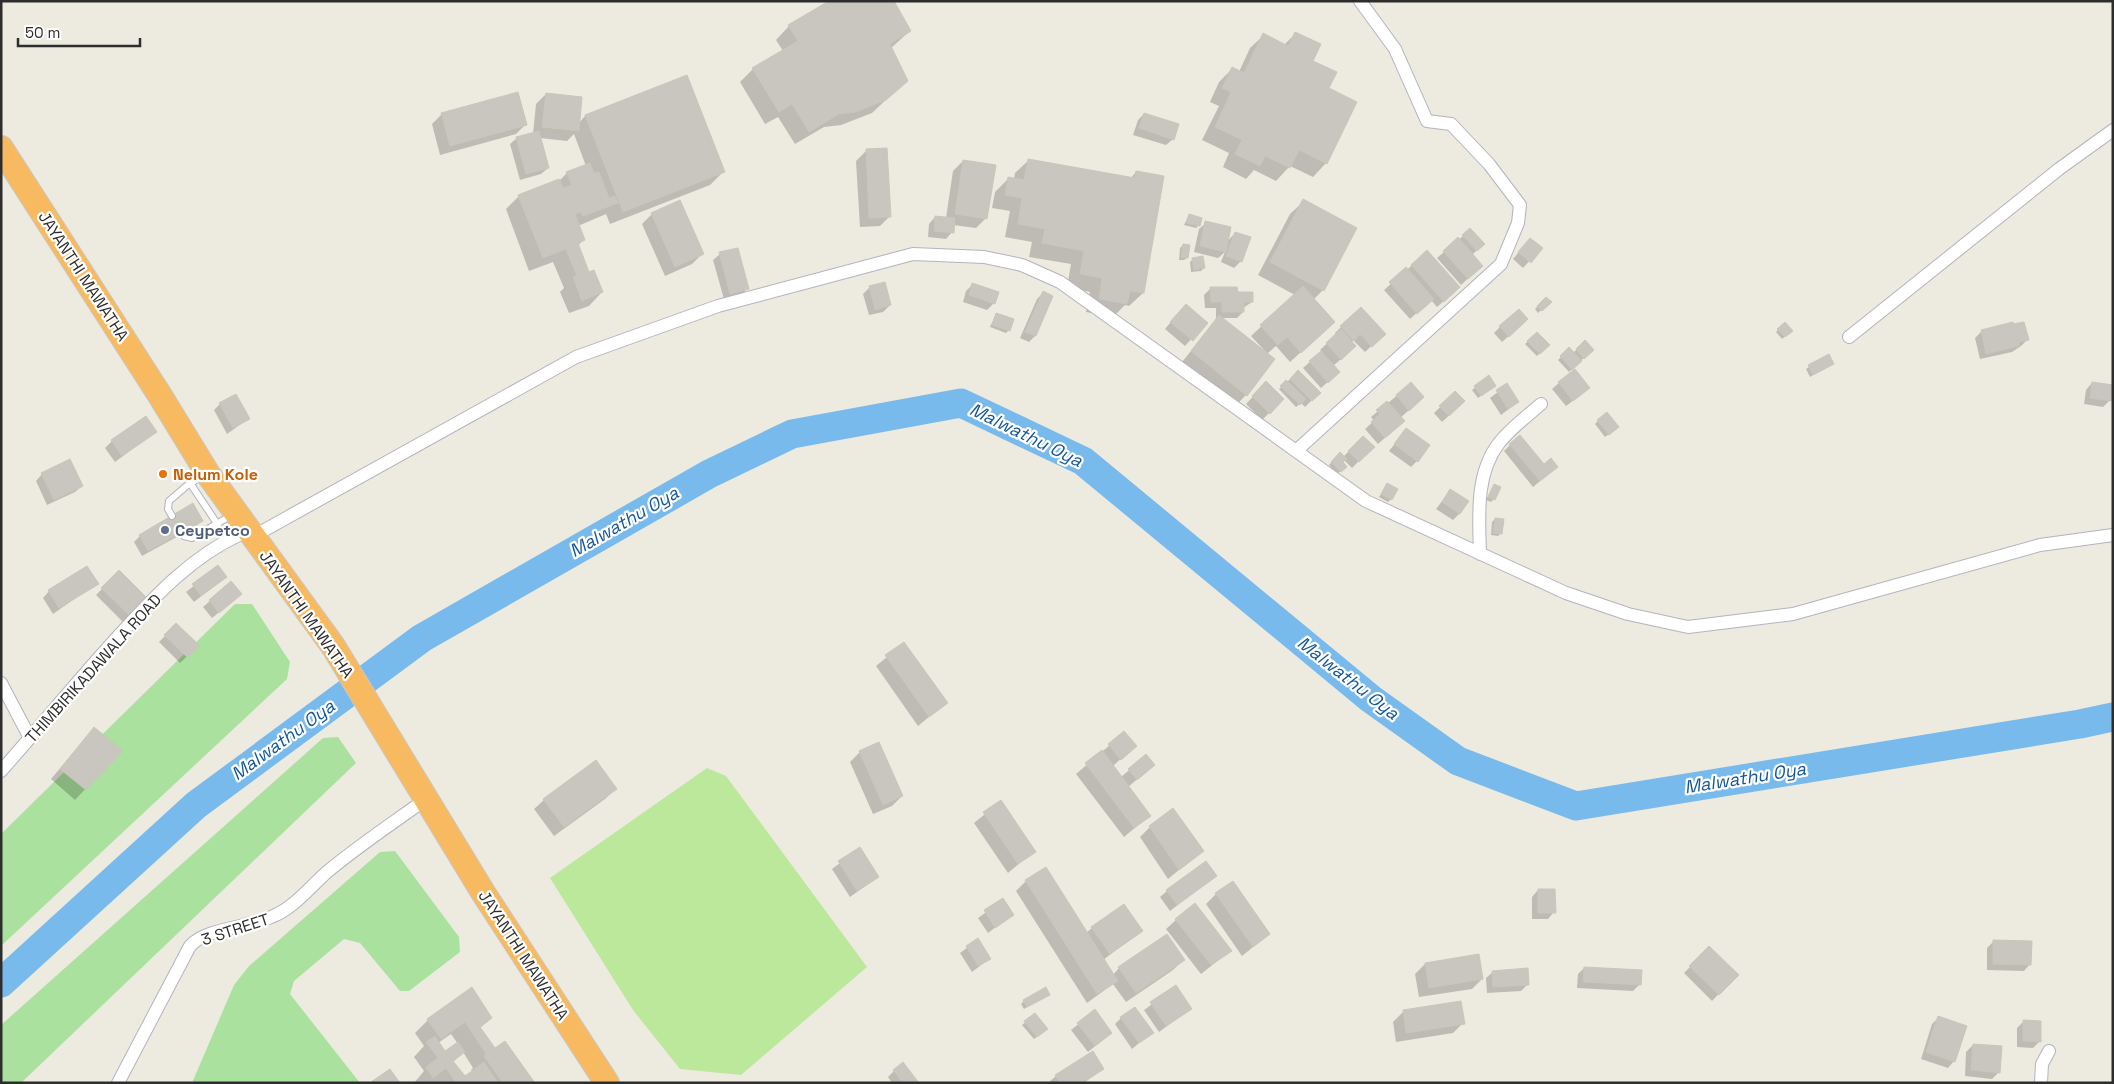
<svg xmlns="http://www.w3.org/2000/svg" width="2114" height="1084" font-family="'Space Grotesk',sans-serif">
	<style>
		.green { fill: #abe19f }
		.pitch { fill: #bbe89b }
		.shadow { fill: #0003; fill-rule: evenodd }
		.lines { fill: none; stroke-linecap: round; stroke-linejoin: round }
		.river { stroke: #78baeb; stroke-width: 29 }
		.building { fill: #c9c6bf; stroke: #c9c6b9 }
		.lane-casing { stroke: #b3b3bf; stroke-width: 8 }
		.street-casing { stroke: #b3b3bf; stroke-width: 14 }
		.highway-casing { stroke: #c8c8c8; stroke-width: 26 }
		.lane { stroke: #fff; stroke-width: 6 }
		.street { stroke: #fff; stroke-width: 12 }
		.highway { stroke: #f8ba60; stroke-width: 24 }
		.food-dot { fill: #e8710a; stroke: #fff; stroke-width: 2 }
		.service-dot { fill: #5c6f8a; stroke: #fff; stroke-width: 2 }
		.labels { text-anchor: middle; stroke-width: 4.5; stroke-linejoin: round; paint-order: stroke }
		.street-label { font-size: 16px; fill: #2d2d2d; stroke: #fff }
		.food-label { font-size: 16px; font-weight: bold; fill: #c56008; stroke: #fff; text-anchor: start }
		.service-label { font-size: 16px; font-weight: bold; fill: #4e5e75; stroke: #fff; text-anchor: start }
		.water-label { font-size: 18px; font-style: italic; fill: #13569a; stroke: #fff }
	</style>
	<rect width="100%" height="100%" fill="#edeae0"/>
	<!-- green -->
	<path class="green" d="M235,604H252L290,662L287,679L1,946V834Z
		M338,737L356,763L21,1083H1V1025L323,738Z
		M395,851L459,937L460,952L409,991H400L360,943L344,939L294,981L290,994L360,1083H192L234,985L249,966L380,852Z"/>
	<!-- pitch -->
	<path class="pitch" d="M707,768L726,776L867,967L741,1075L680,1069L633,1010L550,878Z"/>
	<!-- shadow -->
	<path class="shadow" d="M789,26L910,31L891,48L906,81L872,113L841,125L824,127L795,144L778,117L765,124L740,82L753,69L783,51L776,40Z
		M1295,34L1328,89L1326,163L1313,177L1290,166L1276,181L1254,170L1246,179L1223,167L1229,153L1202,140L1219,106L1210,102L1219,82L1232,69L1239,72L1250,48L1264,35L1284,45Z
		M686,76L724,171L710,185L610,224L606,214L578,226L584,240L577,246L588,273L602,292L589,306L569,313L560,292L564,288L553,262L529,271L506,209L519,196L560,180L567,173L586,166L574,134L567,141L540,138L548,168L541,174L520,180L510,144L517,138L533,134L536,104L546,94L578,124L585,116Z
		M442,114L526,124L516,134L440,155L432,124Z
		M1144,114L1173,139L1166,145L1133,135L1138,120Z
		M866,151L890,216L880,226L860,227L856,161Z
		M1029,160L1130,179L1136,172L1143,293L1129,306L1125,305L1113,317L1086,312L1090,292L1067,287L1071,264L1029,257L1032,242L1005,237L1010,211L992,208L995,192L1009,178L1014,179L1015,173Z
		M963,161L986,218L976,228L953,225L952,232L946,239L928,237L929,224L935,217L946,218L953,171Z
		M1304,201L1323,290L1313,300L1324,331L1290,362L1276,346L1267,354L1246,395L1236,405L1182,362L1216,320V308H1205L1204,295L1211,288L1236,294L1252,302L1243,308V312L1237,318H1221L1265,351L1251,336L1295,295L1258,275L1290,214Z
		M652,214L702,254L692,264L665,276L642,224Z
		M1189,215L1199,225L1196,228L1184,225Z
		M1206,223L1227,242L1235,233L1241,261L1234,268L1221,262L1225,252L1218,258L1194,252L1199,229Z
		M1463,236L1483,244L1472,255L1475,272L1461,285L1437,258Z
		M1183,245L1187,258L1184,260H1179L1180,248Z
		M1524,246L1541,248L1523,268L1513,259Z
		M1427,252L1452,294L1437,307L1431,300L1410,319L1384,290Z
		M720,254L748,288L741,295L724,299L713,260Z
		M1193,259L1204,268L1201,271L1191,272L1190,262Z
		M973,284L997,293L993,304L987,310L963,302L966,291Z
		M870,287L890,305L883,312L869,315L863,294Z
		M1043,293L1035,336L1029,342L1020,338L1037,299Z
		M1546,298L1550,302L1538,313L1535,309Z
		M1179,312L1206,323L1185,346L1165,329Z
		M996,314L1009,330L1006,333L990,327Z
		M1785,323L1791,331L1782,339L1776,332Z
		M2024,323L2027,340L2021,346L2012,352L1980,359L1975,338L1981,332Z
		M1520,326L1502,342L1494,333L1500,327Z
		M1341,327L1378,340L1365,352L1353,340L1348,353L1333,366L1332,378L1321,388L1303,368L1322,351L1320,350L1336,335L1335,333Z
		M1537,333L1548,345L1537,356L1525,344Z
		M1585,342L1592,350L1569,372L1558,360L1569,349L1573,353Z
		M1828,356L1833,363L1810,377L1806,369Z
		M1574,370L1582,394L1566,406L1552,389Z
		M1298,372L1319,393L1305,407L1301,403L1296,407L1279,389Z
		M1489,377L1495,386L1478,398L1472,390Z
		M1266,383L1283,399L1262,420L1246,404Z
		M2092,383L2110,400L2103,407L2084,404L2086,390Z
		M1411,384L1416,404L1400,418L1397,427L1378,444L1365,429L1374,421L1371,417Z
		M1507,385L1518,402L1501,415L1490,398Z
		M1455,393L1457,408L1442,422L1434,413Z
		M220,404L248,419L227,434L214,410Z
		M1598,421L1614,430L1605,437L1595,424Z
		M1407,429L1417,461L1411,467L1389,451Z
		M155,432L115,462L105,448L112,441Z
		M1363,437L1373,447L1352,468L1344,460L1341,462L1345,467L1337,474L1329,465L1340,454L1343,457Z
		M1510,445L1544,466L1550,473L1533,487L1504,451Z
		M42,474L82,486L75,492L47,505L36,481Z
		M1494,486V499L1491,502L1486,500Z
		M1385,488L1391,499L1388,502L1379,497Z
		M1450,491L1460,513L1453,520L1436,509Z
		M1495,519L1501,533L1498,536L1491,535L1492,522Z
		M202,521L195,527L142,556L134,542L140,536Z
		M218,567L225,577L194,602L186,592Z
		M119,572L147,600L124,623L96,595Z
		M97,583L53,614L43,598L49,591Z
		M231,583L234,600L212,618L203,607Z
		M176,625L198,646L180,663L159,642Z
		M903,644L946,703L918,726L876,666Z
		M94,728L121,751L75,800L51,779Z
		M1124,733L1128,752L1113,766L1121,777L1146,756L1147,771L1128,787L1149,816L1124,837L1076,774Z
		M860,752L902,796L892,806L873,814L850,762Z
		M615,789L605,799L554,836L534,809L544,800Z
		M1000,802L1034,851L1008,873L974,823Z
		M1150,827L1202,851L1168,879L1140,837Z
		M859,849L878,877L850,897L832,869Z
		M1045,869L1086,933L1092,928L1141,931L1103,960L1113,975L1119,968L1183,960L1173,970L1126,1002L1113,984L1087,1003L1016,891L1026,881Z
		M1215,876L1170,911L1160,897L1167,891Z
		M1538,890L1554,912L1548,919H1532V897Z
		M1216,894L1269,934L1242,956L1206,904Z
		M1003,900L1012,915L988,933L978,918Z
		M1176,920L1230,951L1201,974L1166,929Z
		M978,940L989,959L972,972L960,953Z
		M1994,941L2030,964L2024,971L1987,970V948Z
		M1709,948L1737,975L1712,1001L1684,973Z
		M1425,964L1482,979L1472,989L1419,997L1415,974Z
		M1584,968L1640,984L1633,991L1577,988L1578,974Z
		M1493,972L1528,984L1521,991L1487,993L1486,978Z
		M1176,987L1190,1009L1159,1032L1144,1010Z
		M1049,994L1024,1009L1021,1004L1024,1001Z
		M1460,1003L1463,1023L1453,1033L1396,1042L1393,1022L1403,1012Z
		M1095,1011L1111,1033L1088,1052L1071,1030Z
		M1035,1014L1043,1032L1034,1039L1022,1025Z
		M1939,1017L1954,1061L1948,1068L1921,1059L1932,1024Z
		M491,1018L480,1028L495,1050L533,1083H414L424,1071L414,1057L424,1046L415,1033L428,1020ZM451,1034L458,1044L445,1053L438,1043ZM463,1052L473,1068L471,1070L473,1072L464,1078L453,1062Z
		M1121,1018L1152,1032L1132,1049L1115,1024Z
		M2024,1021L2039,1042L2033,1048L2017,1047V1028Z
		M1973,1045L1999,1072L1992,1079L1965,1076L1966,1052Z
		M1102,1069L1084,1083L1049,1082L1056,1076Z
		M894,1071L918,1083H892L888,1077Z"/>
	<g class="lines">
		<!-- river -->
		<path class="river" d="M1,983L196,805L422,638L709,474L792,434L961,403L1083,461L1371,699L1458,761L1576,806L2080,724L2113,717"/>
	</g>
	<!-- building -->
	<path class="building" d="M829,1H894L911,31L890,44L908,81L886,100L855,112L839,114L809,132L792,104L779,112L752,68L798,41L788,25Z
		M1295,32L1321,44L1313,61L1337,72L1329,88L1357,102L1327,164L1299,150L1290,168L1265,156L1260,166L1235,154L1242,140L1215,127L1231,92L1222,88L1232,67L1244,73L1263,33L1288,46Z
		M687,75L725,172L623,212L585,115Z
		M518,92L527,125L450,146L441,113Z
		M546,93L582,97L579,131L542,127Z
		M1144,113L1179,124L1174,140L1139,128Z
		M539,131L549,168L526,174L516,137Z
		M887,148L891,217L869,218L866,149Z
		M1028,159L1135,178L1136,171L1164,176L1144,293L1130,291L1127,304L1099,299L1102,278L1080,274L1084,251L1042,243L1045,229L1018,224L1022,198L1005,195L1008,177L1024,180Z
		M963,160L996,165L987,219L955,214Z
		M590,163L594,173L599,172L609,198L615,196L618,203L583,216L581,212L575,214L585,240L578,243L589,272L594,270L603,292L582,301L573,277L577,276L566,249L543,258L518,195L559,179L563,188L572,185L566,172Z
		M1303,199L1357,228L1324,291L1270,262Z
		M680,200L704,254L675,267L651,213Z
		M1189,214L1202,218L1200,226L1186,223Z
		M935,216L955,218L954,233L934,231Z
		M1205,221L1231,227L1226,252L1200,246Z
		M1470,228L1485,244L1477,251L1462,235Z
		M1235,232L1251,237L1242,262L1226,256Z
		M1458,237L1483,266L1468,279L1443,251Z
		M1530,238L1543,248L1531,263L1518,252Z
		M1183,244L1190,245L1188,258L1181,257Z
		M738,248L749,289L730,294L719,252Z
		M1427,250L1460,287L1444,302L1411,265Z
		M1203,256L1205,268L1194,270L1192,258Z
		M1406,267L1434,299L1417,314L1389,282Z
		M885,282L891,305L875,310L869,286Z
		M972,283L999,292L995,304L969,295Z
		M1303,286L1335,322L1301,353L1287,337L1278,345L1260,325Z
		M1210,287H1237L1238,292H1253V302H1244V312H1222V302H1211Z
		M1043,291L1053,296L1036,336L1025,332Z
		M1546,297L1552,302L1542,311L1537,306Z
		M1186,304L1208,323L1193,341L1170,322Z
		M1361,307L1386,334L1372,347L1360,334L1354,341L1340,326Z
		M1519,309L1528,319L1509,337L1499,326Z
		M996,313L1014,319L1010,331L992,325Z
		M1219,315L1275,359L1247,396L1191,351Z
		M1785,322L1793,331L1785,337L1777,329Z
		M2013,322V324L2024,322L2029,340L2019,342V346L1986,354L1981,330Z
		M1341,329L1356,346L1341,360L1326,343Z
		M1537,332L1550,345L1540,354L1527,341Z
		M1585,340L1594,350L1584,359L1576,349Z
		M1569,347L1582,361L1572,370L1560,356Z
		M1321,351L1340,372L1328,383L1309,361Z
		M1829,354L1834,364L1813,375L1808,365Z
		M1575,369L1590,388L1573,401L1558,382Z
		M1298,370L1321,393L1312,401L1290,379Z
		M1489,375L1496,386L1481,396L1474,386Z
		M1286,380L1306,399L1300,405L1280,386Z
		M1266,381L1284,399L1270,414L1252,396Z
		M1411,382L1424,397L1409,411L1396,395Z
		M2092,382L2113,385L2111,401L2090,398Z
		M1507,383L1519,402L1508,409L1496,390Z
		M1455,391L1465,401L1449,416L1439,406Z
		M236,394L250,419L233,428L219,403Z
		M1387,401L1405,421L1385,438L1371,422L1380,414L1376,410Z
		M1607,412L1619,427L1609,435L1597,420Z
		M146,416L157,432L122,456L111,440Z
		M1406,428L1430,445L1418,462L1394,444Z
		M1520,435L1544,464L1551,458L1558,467L1540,481L1509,444Z
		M1363,436L1375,447L1359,462L1348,451Z
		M1340,452L1347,459L1343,462L1347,467L1341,472L1331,462Z
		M70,459L83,486L54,500L41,473Z
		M1387,483L1398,489L1392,500L1381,494Z
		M1494,484L1501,487L1495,500L1488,497Z
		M1450,489L1469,501L1460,514L1442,502Z
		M193,503L203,521L148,551L139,535Z
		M1495,518L1504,519L1502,534L1493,533Z
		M218,565L227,577L201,596L192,584Z
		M87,566L99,584L59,608L48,590Z
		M119,570L149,600L132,618L101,588Z
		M231,581L242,594L219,613L209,600Z
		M176,623L200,646L187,657L164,635Z
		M904,642L948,703L929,717L885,655Z
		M94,727L123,751L86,790L60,769Z
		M1124,731L1137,746L1121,760L1108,744Z
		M879,742L903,796L883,805L859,751Z
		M1102,750L1151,816L1134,828L1085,763Z
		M1146,754L1155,765L1137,780L1128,769Z
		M596,760L617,789L564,827L543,799Z
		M1001,800L1036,852L1018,864L983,812Z
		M1173,808L1204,851L1179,870L1149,826Z
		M860,847L879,877L857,891L838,861Z
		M1206,861L1217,876L1177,905L1166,890Z
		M1046,867L1118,981L1097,994L1025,880Z
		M1233,881L1270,934L1253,947L1215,893Z
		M1538,889H1555L1556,913H1538Z
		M1003,898L1014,915L995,928L984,910Z
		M1195,903L1232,951L1211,965L1175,919Z
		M1124,904L1143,931L1110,954L1091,927Z
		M1167,934L1185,960L1136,993L1118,967Z
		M978,938L991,959L978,966L966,946Z
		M1993,940L2032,941L2031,965L1993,964Z
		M1709,946L1739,975L1719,995L1689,966Z
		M1479,954L1483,979L1429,988L1425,963Z
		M1584,967L1642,970L1641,985L1583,982Z
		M1528,968L1529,985L1493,987L1492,971Z
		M1176,985L1192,1009L1166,1026L1150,1002Z
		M472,987L492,1018L480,1027L495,1048L505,1041L535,1083H500L502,1082L484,1056L486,1054L465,1022L441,1039L427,1019Z
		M1046,987L1050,995L1027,1007L1023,1000Z
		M1461,1001L1465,1024L1406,1033L1403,1010Z
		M1135,1007L1154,1033L1139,1043L1120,1017Z
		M1095,1009L1112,1033L1095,1046L1077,1023Z
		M1035,1013L1048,1029L1037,1037L1024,1021Z
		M1938,1016L1967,1026L1955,1062L1926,1052Z
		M2023,1020L2041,1021V1042L2023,1041Z
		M435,1036L445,1051L458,1042L465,1052L453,1061L465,1076L484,1062L498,1083H456L446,1068L433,1078L426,1067L438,1058L426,1042Z
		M1973,1044L2002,1046L2000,1073L1971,1070Z
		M1093,1051L1104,1069L1082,1083H1060L1055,1075Z
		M903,1062L919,1083H903L893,1070Z
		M390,1069L400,1083H371V1082Z"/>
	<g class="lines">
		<!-- lane casing -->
		<g class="lane-casing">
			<path id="lane" d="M190,483L218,525
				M172,516L168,509L169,501L190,483L204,476
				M181,533L184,536L192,538L232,515"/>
		</g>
		<!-- street casing -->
		<g class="street-casing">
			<path id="street" d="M1849,337L2059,169L2113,130
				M1296,451L1501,264L1518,223L1520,205L1489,164L1451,124L1427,121L1395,49L1360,1
				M252,537L576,357L718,306L913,254L984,257L1022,265L1060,282L1366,501L1566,593L1628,614L1688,627L1793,614L2040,545L2113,535
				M1480,554C1479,517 1475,474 1499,443C1510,429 1527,416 1541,404
				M1,683L30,738
				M1,771C42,725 81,676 123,631C157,594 193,556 239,535
				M118,1083L190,946C206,928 247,928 271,917C294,908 309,888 327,872C358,846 393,823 426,799
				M2041,1083L2042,1064L2049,1051"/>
		</g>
		<!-- highway casing -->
		<g class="highway-casing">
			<path id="highway" d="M1,148L159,394L208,474L333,646L484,894L607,1083"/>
		</g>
		<!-- lane -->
		<use href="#lane" class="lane"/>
		<!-- street -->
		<use href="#street" class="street"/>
		<!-- highway -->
		<use href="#highway" class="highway"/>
	</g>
	<!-- markers -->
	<circle class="food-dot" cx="163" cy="474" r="5"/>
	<circle class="service-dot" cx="165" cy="530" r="5"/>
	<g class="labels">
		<!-- street labels -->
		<g class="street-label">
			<text transform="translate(84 276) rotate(57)" y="6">JAYANTHI MAWATHA</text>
			<text transform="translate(307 614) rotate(55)" y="6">JAYANTHI MAWATHA</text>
			<text transform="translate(93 668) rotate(-48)" y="6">THIMBIRIKADAWALA ROAD</text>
			<text transform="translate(235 929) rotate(-18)" y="6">3 STREET</text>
			<text transform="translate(524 955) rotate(57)" y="6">JAYANTHI MAWATHA</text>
		</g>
		<!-- food labels -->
		<g class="food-label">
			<text x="173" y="480">Nelum Kole</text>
		</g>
		<!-- service labels -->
		<g class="service-label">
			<text x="175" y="536">Ceypetco</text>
		</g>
		<!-- water labels -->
		<g class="water-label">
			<text transform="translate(1026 435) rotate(26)" y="6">Malwathu Oya</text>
			<text transform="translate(624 522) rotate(-30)" y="6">Malwathu Oya</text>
			<text transform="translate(1348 678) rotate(38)" y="6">Malwathu Oya</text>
			<text transform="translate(283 740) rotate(-36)" y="6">Malwathu Oya</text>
			<text transform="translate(1745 778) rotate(-9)" y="6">Malwathu Oya</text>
		</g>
	</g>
	<!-- border -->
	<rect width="2114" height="1084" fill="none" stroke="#2d2d2d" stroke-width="5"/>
	<!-- scale -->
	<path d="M18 38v8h122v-8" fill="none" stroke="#2d2d2d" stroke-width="2.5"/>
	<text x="25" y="38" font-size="15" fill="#2d2d2d" stroke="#ffffff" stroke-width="4" paint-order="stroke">50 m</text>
</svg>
